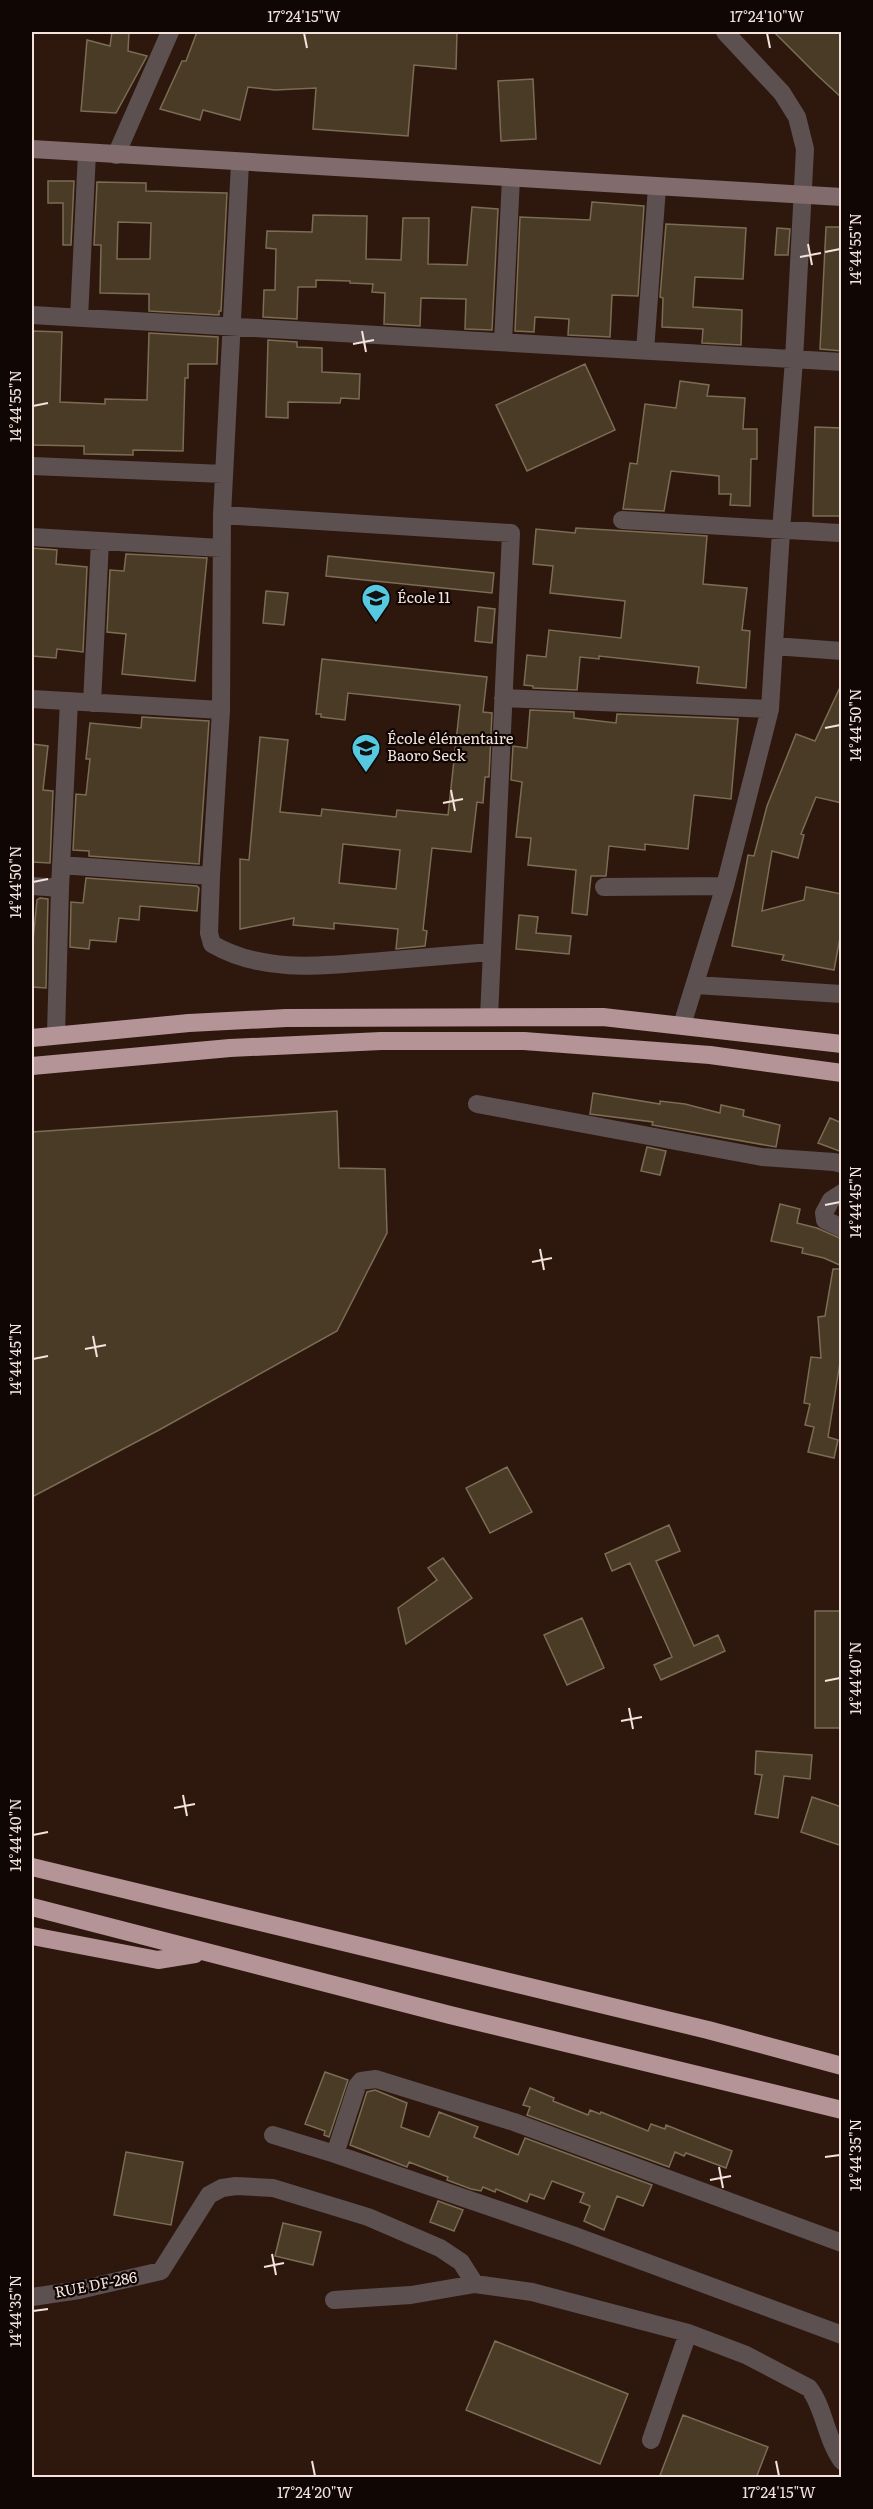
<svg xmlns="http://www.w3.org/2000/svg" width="873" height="2509" font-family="Literata,serif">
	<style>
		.building { fill: #493b25; stroke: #7b6c54; stroke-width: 1.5; fill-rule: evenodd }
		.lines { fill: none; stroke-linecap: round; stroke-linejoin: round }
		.street { stroke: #5d5051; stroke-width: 18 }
		.secondary { stroke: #816b6d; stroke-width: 18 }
		.highway { stroke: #b59497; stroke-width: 18 }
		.ticks { fill: none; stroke: #f3e3dc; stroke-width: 2 }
		.labels { text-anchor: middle; stroke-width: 4.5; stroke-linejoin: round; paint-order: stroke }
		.poi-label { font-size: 15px; fill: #f3e3dc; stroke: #100604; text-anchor: start }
		.street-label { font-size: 15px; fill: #f3e3dc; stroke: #100604 }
		.neatline { fill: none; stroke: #f3e3dc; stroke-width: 2 }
		.ticks-label { font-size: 15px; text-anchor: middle; fill: #f3e3dc }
	</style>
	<rect width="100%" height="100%" fill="#2e180e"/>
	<!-- building -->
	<path class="building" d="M112,32H129L128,51L147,56L116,113L81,111L87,40L110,46Z
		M197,32H457L456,69L414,65L408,136L313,129L316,88L275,90L248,87L240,120L203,110L200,120L160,109L182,61H186Z
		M774,32H842V98L817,75Z
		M533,79L536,139L501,141L498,81Z
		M48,181H74L71,245H63V203H48Z
		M97,182L146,183V191L227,193L221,311H219V315L149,311V294L100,293L101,245H94ZM118,222L151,223L150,259H117Z
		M592,202L644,206L638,296L612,295L610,337L568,335L569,319L535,317L534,332L515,331L520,217L590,220Z
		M472,207L498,209L492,330L465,329L466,299L421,298L420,326L384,324L385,293L372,292L373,284L350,283V281L316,280V287H298L297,319L263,317L264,290H275L276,249L266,248L267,231L312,232L313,215L367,216L366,259L401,260L403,218H429L428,264L467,265Z
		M666,224L746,228L743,279L695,277L693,307L742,310L741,345L702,343L703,329L662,327L663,298L660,297Z
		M826,227H842V351L820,349Z
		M777,228L790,229L788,255H775Z
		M32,331L62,332L60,402L105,404V399L147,400L149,333L218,337L217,364H188V378H185L183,451L133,450V455L84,454V446L32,445Z
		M268,340L297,342V347L322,348V372L360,374L359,399L341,398L340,403L288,402V418L266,417Z
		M585,364L615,430L527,471L496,405Z
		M680,381L709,385L707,396L745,398L743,429H757V459H751L750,506L730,505L731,494H719V476L671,471L664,511L623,509L630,463L637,464L645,404L676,408Z
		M815,427L842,428L840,516H813Z
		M576,528L707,536L703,584L747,588L742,630L750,631L746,688L697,683L699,667L599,656V659L580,657L577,690L533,688V686L524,685L527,655L546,657L549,630L621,638L625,601L550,593L553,566L533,564L536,529L575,533Z
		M32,548L57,550L56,564L87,567L83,652L57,649L56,658L32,656Z
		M126,554L207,558L195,681L122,674L126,634L107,632L110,570L124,571Z
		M328,556L494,573L492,593L326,576Z
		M266,591L288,593L284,625L263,623Z
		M478,607L495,609L492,643L475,641Z
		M322,659L487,677L483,712L492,713L489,777H485L483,803L477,802L471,852L432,848L423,930L427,931L425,946L396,949L398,929L334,923V929L293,925L294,918L240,929V859L249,860L260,737L288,740L280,812L321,816L322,809L396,817L397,810L448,815L460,705L348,693L345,720L321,717V714H316ZM343,844L400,850L396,889L339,883Z
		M842,683V803L816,797L801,834L804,835L798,858L772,851L762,911L804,900L806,887L842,894V927L834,970L782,960L784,955L732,946L748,855L754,856L767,806L796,734L815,741Z
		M530,710L574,712V718L616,723L617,714L738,719L731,799L694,795L688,849L645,844V850L609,846L606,876H591L587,915L572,913L576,870L528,865L531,838L516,837L522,782L511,780L513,746L527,748Z
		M142,717L209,721L199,864L89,856V851L73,850L76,794L86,795L90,759H86L90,723L141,728Z
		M32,744L48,746L43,790L53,791L50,863L32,862Z
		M86,878L197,886L199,888L197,911L140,906L139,920L119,918L116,942L90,940L89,949L70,947L71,902L83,903Z
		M40,898L48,899L46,988L32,987V951L37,900Z
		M519,915L538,917L536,933L571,936L569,954L516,949Z
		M593,1093L660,1104V1101L685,1104L720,1113L721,1105L744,1110L743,1116L780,1125L776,1147L652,1125L653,1122L590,1114Z
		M337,1111L339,1168L385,1169L387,1233L337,1331L159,1430L32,1497V1132Z
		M830,1118L842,1123V1152L818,1143Z
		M647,1147L666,1151L660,1175L641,1171Z
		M780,1204L800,1209L797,1223L817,1228L842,1239V1266L824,1258L802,1253L803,1248L771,1241Z
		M833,1269H842V1350L828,1437L838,1440L834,1458L808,1452L814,1427L805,1425L810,1404L804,1403L811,1357L821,1358L818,1317L825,1316Z
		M507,1467L532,1512L490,1533L466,1488Z
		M669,1525L680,1551L656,1561L694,1646L718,1635L725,1651L661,1680L654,1665L672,1657L630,1563L612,1571L605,1554Z
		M443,1558L472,1598L406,1644L398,1608L437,1580L428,1568Z
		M815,1611H842V1728H815Z
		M582,1618L604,1668L567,1685L544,1635Z
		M756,1751L812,1755L810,1779L784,1776L778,1818L755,1814L762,1775L755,1774Z
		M812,1797L842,1807V1846L801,1832Z
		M325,2072L348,2080L329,2137L324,2135L325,2131L305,2124Z
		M530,2088L554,2098L553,2101L588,2115L590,2110L600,2114L601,2112L648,2131L651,2124L665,2129L666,2125L732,2151L726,2168L686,2153L684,2156L675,2152L669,2167L527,2115L530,2107L523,2105Z
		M375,2090L407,2103L401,2127L429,2137L439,2112L478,2127L474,2137L518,2155L525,2138L652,2185L643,2206L617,2196L604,2230L584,2221L590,2206L580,2202L584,2193L552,2181L544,2199L530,2194L527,2202L496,2189L495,2192L483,2187L481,2191L471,2189L447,2180L448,2177L409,2162L407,2167L350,2145L367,2092Z
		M126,2152L183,2162L171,2225L114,2215Z
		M438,2201L463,2210L454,2231L430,2222Z
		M283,2223L321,2232L313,2265L275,2256Z
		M495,2341L628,2394L600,2464L466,2410Z
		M683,2415L768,2447L756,2478H659Z"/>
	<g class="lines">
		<!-- street -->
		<path class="street" d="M116,155L170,32
			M240,163L222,515L221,710L211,876L209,933L212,944C264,974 324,966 382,961C418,958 455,955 491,952
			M32,315L842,362
			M79,318L87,153
			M503,342L511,178
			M645,351L657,187
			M32,466L224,474
			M222,515L511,533L489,1017
			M622,520L839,533
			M32,537L221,548
			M774,646L842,651
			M503,698L770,709
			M32,699L221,710
			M92,703L100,541
			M61,865L211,876
			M32,886L60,888
			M604,887L725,886
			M695,985L842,994
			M682,1025L725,886L770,709L781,531L794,360L805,149L797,117L782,93L725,32
			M56,1034L60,888L69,701
			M477,1104L762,1157L834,1162L842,1164
			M842,1193L831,1200L824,1213L825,1220L842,1228
			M273,2135L335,2154L572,2235L842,2335
			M335,2154L357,2086L361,2081L376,2079L514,2122L842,2243
			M32,2297L79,2290L161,2271L209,2195L222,2188L236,2186L273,2188L368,2217L440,2248L461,2262L475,2284
			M334,2300L411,2295L475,2284L532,2292L688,2333L746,2355L809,2388C824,2407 826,2439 842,2461
			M651,2440L688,2333"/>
		<!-- secondary -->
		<path class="secondary" d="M32,149L842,197"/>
		<!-- highway -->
		<path class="highway" d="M32,1038L189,1023L286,1018L603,1017L842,1044
			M32,1066L230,1048L381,1041H524L710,1055L842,1073
			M32,1867L708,2030L842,2066
			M32,1907L450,2015L842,2110
			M32,1936L158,1960L195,1954"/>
	</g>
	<!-- ticks -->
	<path class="ticks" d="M304,33L307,48M767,33L770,48M808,244L812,265M825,252L840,249M800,257L821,253M362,331L366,352M353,344L374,340M33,406L48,403M825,728L840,725M451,790L455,811M443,803L463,799M33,882L48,879M825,1205L840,1202M540,1249L544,1270M532,1262L552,1258M93,1336L97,1357M85,1349L106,1345M33,1359L48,1356M825,1681L840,1678M629,1708L633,1729M621,1721L642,1717M183,1795L187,1816M174,1808L195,1804M33,1835L48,1832M825,2157L840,2155M719,2167L723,2188M710,2180L731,2176M272,2254L276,2275M264,2267L284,2263M33,2311L48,2309M312,2461L315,2476M776,2461L779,2476"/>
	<!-- icons -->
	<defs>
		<g id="school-pin" transform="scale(1.5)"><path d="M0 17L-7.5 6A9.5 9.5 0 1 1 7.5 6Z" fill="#56c9e0" stroke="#100604"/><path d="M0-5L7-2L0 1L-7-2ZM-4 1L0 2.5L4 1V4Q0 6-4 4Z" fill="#111"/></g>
	</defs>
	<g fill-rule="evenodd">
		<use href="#school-pin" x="376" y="598"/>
		<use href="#school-pin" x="366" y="748"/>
	</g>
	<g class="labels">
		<!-- poi labels -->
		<g class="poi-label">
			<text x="397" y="603">École 11</text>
			<text x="387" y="744">École élémentaire<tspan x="387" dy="17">Baoro Seck</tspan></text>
		</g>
		<!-- street labels -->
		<g class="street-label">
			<text transform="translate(96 2285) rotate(-11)" y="5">RUE DF-286</text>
		</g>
	</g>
	<!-- border -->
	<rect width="873" height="2509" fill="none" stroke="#100604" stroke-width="66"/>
	<rect x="33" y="33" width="807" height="2443" class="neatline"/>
	<g class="ticks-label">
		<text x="304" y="22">17°24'15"W</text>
		<text x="767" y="22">17°24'10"W</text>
		<text transform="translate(856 249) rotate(-90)" y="5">14°44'55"N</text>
		<text transform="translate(16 406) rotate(-90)" y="5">14°44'55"N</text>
		<text transform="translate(856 725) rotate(-90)" y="5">14°44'50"N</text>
		<text transform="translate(16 882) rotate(-90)" y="5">14°44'50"N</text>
		<text transform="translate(856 1202) rotate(-90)" y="5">14°44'45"N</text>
		<text transform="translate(16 1359) rotate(-90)" y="5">14°44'45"N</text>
		<text transform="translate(856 1678) rotate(-90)" y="5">14°44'40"N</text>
		<text transform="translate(16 1835) rotate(-90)" y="5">14°44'40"N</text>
		<text transform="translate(856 2155) rotate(-90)" y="5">14°44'35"N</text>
		<text transform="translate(16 2311) rotate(-90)" y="5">14°44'35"N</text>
		<text x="315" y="2498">17°24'20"W</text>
		<text x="779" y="2498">17°24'15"W</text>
	</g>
</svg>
